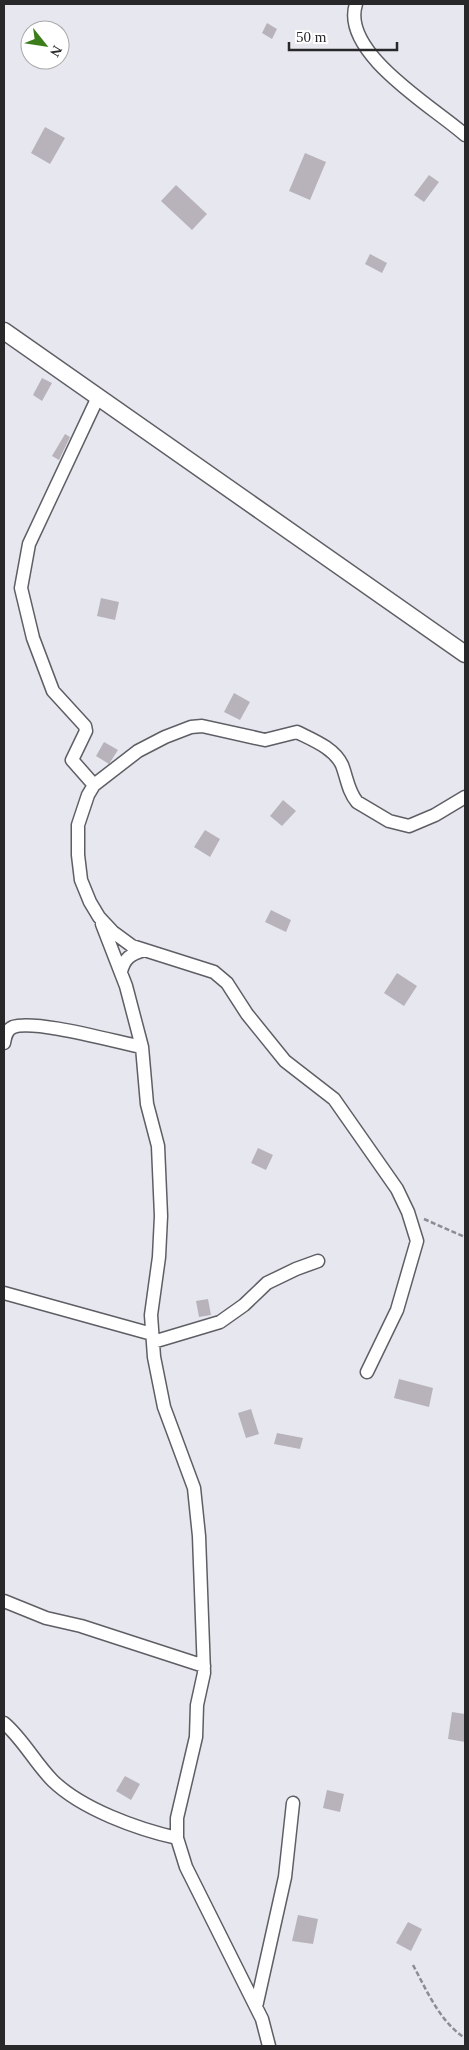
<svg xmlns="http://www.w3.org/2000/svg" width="469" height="2050" font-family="'Times New Roman',serif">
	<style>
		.building { fill: #b8b3ba }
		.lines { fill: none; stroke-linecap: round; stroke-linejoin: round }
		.minor-casing { stroke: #5e5e65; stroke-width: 15 }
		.tertiary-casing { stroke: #5e5e65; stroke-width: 19 }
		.path { stroke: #8c8c92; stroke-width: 2.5; stroke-dasharray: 5 2.5; stroke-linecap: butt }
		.minor { stroke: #fff; stroke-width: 12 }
		.tertiary { stroke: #fff; stroke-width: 16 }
	</style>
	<rect width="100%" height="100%" fill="#e7e7f0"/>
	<!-- building -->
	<path class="building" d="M267,23L277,29L272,39L262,33Z
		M45,127L65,138L50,164L31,153Z
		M305,153L326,162L310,200L289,191Z
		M429,175L439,182L424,202L414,195Z
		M176,185L207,214L192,230L161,201Z
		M370,254L387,263L382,273L365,264Z
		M42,378L52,383L42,401L33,395Z
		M65,434L70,437L59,460L52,456Z
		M101,598L119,602L115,620L97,616Z
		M234,693L250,702L240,720L224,712Z
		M104,742L118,750L109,764L96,756Z
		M283,800L296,811L282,826L270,816Z
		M205,830L220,839L210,857L194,847Z
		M271,910L291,920L286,932L265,922Z
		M397,973L417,986L404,1006L384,993Z
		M258,1148L273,1155L266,1170L251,1163Z
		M208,1299L211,1315L199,1317L196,1301Z
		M399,1379L433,1388L429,1407L394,1398Z
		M251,1409L259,1434L246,1438L238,1413Z
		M277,1433L303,1438L300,1449L274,1444Z
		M452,1712L465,1714V1742L448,1739Z
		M125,1776L140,1784L131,1800L116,1791Z
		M327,1790L344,1794L340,1812L323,1808Z
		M298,1915L318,1919L313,1944L292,1941Z
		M408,1922L422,1929L411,1951L396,1943Z"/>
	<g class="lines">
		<!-- minor casing -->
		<g class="minor-casing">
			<path id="minor" d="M356,4C340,53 435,108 465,135
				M94,785L72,760L86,731L85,726L53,691L33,638L21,588L29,544L98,397
				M102,924L126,986L142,1047L147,1104L158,1146L161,1216L159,1257L151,1315L154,1357L164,1407L194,1488L199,1536L204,1673L197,1705L196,1737L177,1818V1838L186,1867L262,2019L269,2046
				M121,972C124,958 131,954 144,950
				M4,1043C5,1037 6,1030 13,1027C35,1019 116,1042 142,1047
				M4,1293L152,1334
				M153,1342L220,1322L244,1305L267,1283L296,1269L318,1261
				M367,1372L397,1310L417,1241L408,1212L397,1189L334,1099L285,1061L247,1014L227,983L214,972L132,946L113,932L99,917L90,902L81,880L78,855V825L88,795L94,785L138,751L165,737L191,727L202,726L265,740L297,732C313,740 334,748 342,765C347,778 348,791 357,802L389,821L409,826L435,815L465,797
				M4,1601L46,1618L81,1626L204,1666
				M4,1723C23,1739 35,1763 53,1781C82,1809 137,1829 177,1838
				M256,2007L285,1877L293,1803"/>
		</g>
		<!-- tertiary casing -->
		<g class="tertiary-casing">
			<path id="tertiary" d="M4,331L465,654"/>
		</g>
		<!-- path -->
		<path class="path" d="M424,1219L465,1237
			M413,1965C427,1991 440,2022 465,2038"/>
		<!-- minor -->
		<use href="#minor" class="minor"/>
		<!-- tertiary -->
		<use href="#tertiary" class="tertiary"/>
	</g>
	<!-- border -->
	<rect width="469" height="2050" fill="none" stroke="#28282b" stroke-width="10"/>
	<!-- north arrow -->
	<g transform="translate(45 45) rotate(120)"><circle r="24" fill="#ffffff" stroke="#a9a9aa"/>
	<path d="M0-4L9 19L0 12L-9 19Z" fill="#3b7c1b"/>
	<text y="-8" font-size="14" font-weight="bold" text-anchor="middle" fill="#28282b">N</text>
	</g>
	<!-- scale -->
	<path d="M289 42v8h108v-8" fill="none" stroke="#28282b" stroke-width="2.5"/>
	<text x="296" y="42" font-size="15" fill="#28282b" stroke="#ffffff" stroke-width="4" paint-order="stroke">50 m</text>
</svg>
